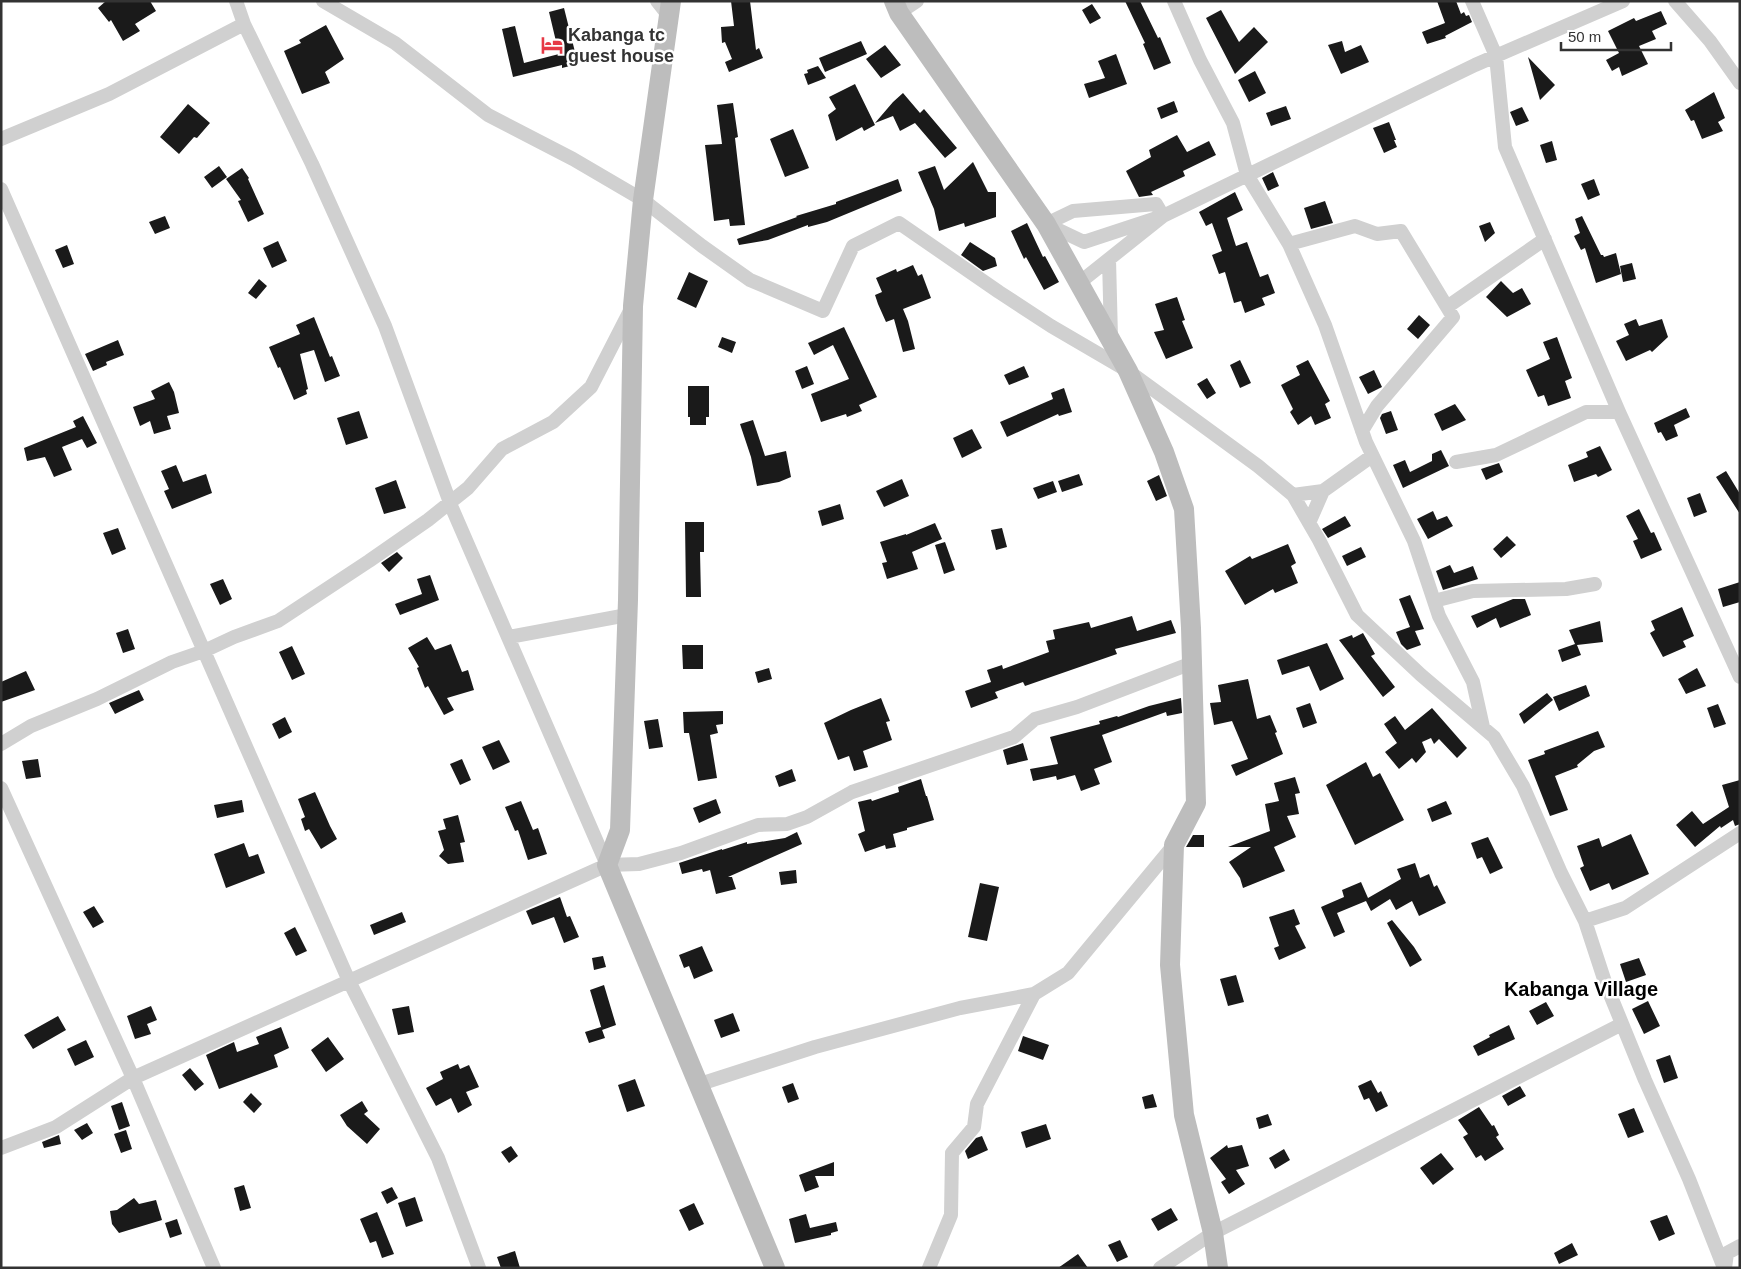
<svg xmlns="http://www.w3.org/2000/svg" width="1741" height="1269" font-family="Arial,sans-serif">
	<style>
		.building { fill: #1a1a1a }
		.lines { fill: none; stroke-linecap: round; stroke-linejoin: round }
		.street { stroke: #d0d0d0; stroke-width: 14 }
		.secondary { stroke: #bdbdbd; stroke-width: 20 }
		.labels { text-anchor: middle; stroke-width: 5; stroke-linejoin: round; paint-order: stroke }
		.poi-label { font-size: 18px; font-weight: bold; fill: #333; stroke: #fff; text-anchor: start }
		.quarter-label { font-size: 20px; font-weight: bold; fill: #000; stroke: #fff }
	</style>
	<rect width="100%" height="100%" fill="#fff"/>
	<!-- building -->
	<path class="building" d="M106,1H150L156,11L135,24L140,31L123,41L111,20L109,22L98,8Z
		M731,1H750L756,50L759,48L763,58L729,72L725,62L732,59L725,42L722,43L721,27L734,26Z
		M1125,1H1140L1158,38L1160,37L1171,63L1154,70L1143,44L1145,43Z
		M1437,1H1456L1461,14L1464,12L1466,16L1469,15L1472,22L1445,36L1446,38L1427,44L1422,32L1445,23Z
		M1092,4L1101,18L1090,24L1082,10Z
		M564,8L578,64L562,68V65L513,77L502,29L515,26L524,63L559,54L549,12Z
		M1221,10L1239,42L1254,27L1268,42L1235,74L1206,18Z
		M1661,11L1667,24L1652,31L1656,39L1639,46L1648,64L1622,76L1619,67L1612,71L1606,60L1619,53L1608,31L1634,18L1636,21Z
		M326,25L344,59L325,72L330,83L302,94L284,51L301,43L299,40Z
		M861,41L867,54L825,72L819,58Z
		M1342,41L1345,52L1361,45L1369,62L1341,74L1328,45Z
		M885,45L901,65L881,78L866,59Z
		M1116,54L1127,84L1089,98L1084,84L1105,78L1098,61Z
		M1528,57L1555,85L1540,100Z
		M818,66L826,78L808,85L804,74L808,73L807,70Z
		M1255,71L1266,93L1249,102L1238,80Z
		M855,84L875,125L864,131L862,127L836,141L828,115L836,109L829,97Z
		M1714,92L1725,118L1718,122L1723,131L1702,139L1694,120L1691,121L1685,110Z
		M903,93L920,113L924,109L957,148L945,158L915,123L900,131L893,116L875,123L893,102Z
		M1174,101L1178,112L1161,119L1157,108Z
		M733,103L738,137L735,138L745,225L730,226L729,219L714,221L705,145L722,144L717,105Z
		M188,104L210,123L197,138L194,137L179,154L160,137Z
		M1286,106L1291,119L1271,126L1266,113Z
		M1522,107L1529,121L1516,126L1510,112Z
		M1389,122L1396,140H1394L1397,147L1384,153L1373,128Z
		M793,129L809,168L785,177L770,139Z
		M1177,135L1187,152L1209,141L1216,155L1183,171L1185,176L1151,192L1153,195L1139,197L1126,171L1151,157L1149,150Z
		M1552,141L1557,160L1546,163L1540,145Z
		M973,162L988,192H996V217L965,227L964,223L939,231L934,209L918,172L935,166L944,190Z
		M219,166L227,177L212,188L204,177Z
		M242,168L249,178L248,179L264,214L248,222L238,201L241,200L226,179Z
		M1273,172L1279,186L1268,191L1262,178Z
		M898,179L902,191L827,222L808,227V225L768,240L739,245L737,239L797,217L796,216L836,204V202Z
		M1594,179L1600,195L1588,200L1581,184Z
		M1235,192L1243,210L1227,218L1236,246L1247,242L1260,277L1268,274L1275,293L1262,298L1265,305L1245,313L1241,301L1234,303L1225,272L1219,274L1212,255L1222,251L1212,223L1206,226L1199,212Z
		M1325,201L1333,223L1311,229L1304,208Z
		M165,216L170,228L155,234L149,222Z
		M1582,216L1601,255H1603L1604,257L1616,253L1621,274L1596,283L1585,248L1581,250L1574,236L1580,233L1575,219Z
		M1490,222L1495,233L1485,242L1479,226Z
		M1027,223L1043,257L1045,256L1059,282L1044,290L1026,257L1024,259L1011,231Z
		M278,241L287,261L272,268L263,248Z
		M970,242L995,258L997,266L983,271L961,255Z
		M67,245L74,264L63,268L55,250Z
		M1632,263L1636,279L1623,282L1620,266Z
		M913,265L918,276L922,274L931,298L903,309L908,321L915,349L903,352L894,319L886,322L878,304L875,295L882,292L876,278L896,269L897,272Z
		M689,272L708,281L696,308L677,299Z
		M259,279L267,286L256,299L248,293Z
		M1501,281L1513,293L1522,288L1531,304L1507,317L1486,297Z
		M1177,297L1185,320L1182,321L1193,348L1166,359L1154,332L1164,330L1155,304Z
		M1419,315L1430,325L1418,339L1407,329Z
		M314,317L330,357L332,356L340,376L325,382L314,350L300,354L308,389L306,390L307,394L294,400L280,367L278,368L269,347L300,334L296,325Z
		M1636,319L1639,326L1662,319L1668,337L1652,352L1650,350L1626,361L1616,341L1629,335L1624,324Z
		M844,327L877,397L859,405L862,411L847,417L846,414L821,422L811,394L849,379L833,345L814,355L808,343Z
		M722,337L736,342L732,353L718,347Z
		M1557,337L1572,378L1565,381L1571,398L1548,406L1544,395L1538,397L1526,370L1550,359L1543,342Z
		M118,340L124,355L106,362L107,365L93,371L85,354Z
		M1240,360L1251,383L1240,388L1230,365Z
		M1308,360L1330,401L1325,404L1331,418L1315,425L1311,416L1298,425L1290,412L1293,409L1281,385L1300,375L1296,366Z
		M807,366L814,384L802,389L795,371Z
		M1024,366L1029,377L1009,385L1004,375Z
		M1374,370L1382,387L1368,394L1359,377Z
		M1207,378L1216,393L1207,399L1197,384Z
		M169,382L174,392L179,413L167,416L171,429L154,434L150,421L140,426L133,407L155,399L151,391Z
		M688,386H709V417H706V425H690V417H688Z
		M1064,388L1072,412L1059,416L1058,414L1007,437L1000,422L1053,399L1051,393Z
		M1455,404L1466,420L1442,431L1434,414Z
		M1686,408L1690,417L1674,425L1678,436L1666,441L1661,432L1658,433L1654,423Z
		M359,411L368,438L346,445L337,418Z
		M1391,411L1398,430L1386,434L1380,418L1382,414Z
		M83,416L97,443L87,448L82,439L62,447L72,470L54,477L45,457L27,461L24,448L76,427L73,421Z
		M753,420L765,456L786,451L791,477L779,482L757,486L751,457L740,424Z
		M972,429L982,448L962,458L953,438Z
		M1600,446L1612,470L1598,477L1596,474L1574,482L1568,465L1588,457L1586,452Z
		M1441,450L1449,466L1403,488L1393,465L1405,460L1410,472L1432,461V454Z
		M1499,463L1503,472L1486,480L1481,469Z
		M176,465L183,482L206,474L212,493L172,509L164,491L169,489L161,471Z
		M1726,471L1740,494V514L1716,477Z
		M1079,474L1083,485L1062,492L1058,481Z
		M1159,475L1167,496L1156,501L1147,481Z
		M902,479L909,496L884,507L876,491Z
		M396,480L406,508L384,514L375,488Z
		M1053,481L1057,492L1038,499L1033,488Z
		M1700,493L1707,512L1694,517L1687,498Z
		M840,504L844,519L822,526L818,511Z
		M1639,509L1651,533L1654,532L1662,550L1641,559L1633,541L1638,539L1626,516Z
		M1433,511L1437,520L1447,516L1453,526L1428,539L1417,519Z
		M1345,516L1351,526L1328,538L1322,529Z
		M685,522H704V552H700L701,597H686Z
		M935,523L942,539L912,552L918,569L887,579L882,563L887,562L880,542L906,534V535Z
		M118,528L126,549L112,555L103,533Z
		M1002,528L1007,547L996,550L991,530Z
		M1507,536L1516,545L1501,558L1493,549Z
		M945,542L955,570L944,574L935,545Z
		M1288,544L1296,563L1291,566L1298,583L1275,593L1273,589L1245,605L1225,571L1250,556L1252,559Z
		M1361,547L1366,557L1347,566L1342,556Z
		M397,552L403,558L389,572L381,563Z
		M1450,565L1454,573L1473,566L1478,579L1443,590L1436,571Z
		M430,575L439,600L400,615L395,604L422,594L417,579Z
		M223,579L232,599L220,605L210,584Z
		M1740,582V602L1723,607L1718,589Z
		M1410,595L1424,629L1415,631L1421,645L1407,650L1401,644L1396,632L1410,627L1399,599Z
		M1513,599H1525L1531,615L1500,628L1496,618L1477,628L1471,616Z
		M1682,607L1694,636L1683,641L1686,647L1663,657L1650,633L1655,630L1651,621Z
		M1132,616L1137,631L1171,620L1176,633L1115,649L1117,654L1025,686L1023,682L995,692L998,698L971,708L965,691L991,682L987,670L1002,665L1003,669L1049,652L1046,641L1055,639L1053,630L1089,622L1091,628Z
		M1600,621L1603,642L1577,645L1581,655L1562,662L1558,650L1575,644L1569,630Z
		M128,629L135,649L123,653L116,633Z
		M1363,633L1375,654L1371,656L1395,687L1383,697L1339,640L1352,635L1353,638Z
		M427,637L435,650L451,644L462,672L468,670L474,690L447,698L454,710L444,715L428,686L425,688L417,668L419,667L408,648Z
		M1327,643L1344,679L1320,691L1309,666L1282,675L1277,660Z
		M682,645H703V669H683Z
		M292,646L305,674L292,680L279,652Z
		M769,668L772,679L758,683L755,672Z
		M1697,668L1706,686L1686,694L1678,679Z
		M26,671L35,690L1,702V682Z
		M1248,679L1257,719L1270,715L1277,732L1275,733L1283,754L1236,776L1231,765L1248,759L1232,721L1214,725L1210,703L1221,702L1218,685Z
		M1586,685L1590,696L1559,711L1553,697Z
		M139,690L144,700L115,714L109,703Z
		M1547,693L1553,700L1524,724L1519,714Z
		M881,698L890,721L886,722L892,740L863,751L868,767L854,771L849,756L838,760L824,723L851,710Z
		M1181,698L1182,713L1167,716L1166,712L1102,735L1112,762L1094,769L1100,784L1081,791L1075,775L1057,780L1056,776L1033,781L1030,769L1058,764L1050,737L1100,724L1099,721L1117,716L1118,717L1149,706Z
		M1310,703L1317,723L1303,728L1296,708Z
		M1718,704L1726,724L1714,728L1707,708Z
		M1432,708L1467,748L1457,758L1439,739L1434,744L1431,738L1422,742L1426,752L1416,763L1412,758L1399,769L1385,752L1397,743L1384,724L1395,716L1405,730Z
		M723,711V724L716,725L718,733L710,735L717,778L698,781L689,733H684L683,712Z
		M285,717L292,732L279,739L272,724Z
		M658,719L663,747L649,749L644,721Z
		M1598,731L1605,747L1594,751L1577,765L1578,767L1555,776L1568,810L1550,816L1528,760L1545,754L1544,751Z
		M499,740L510,762L493,770L482,747Z
		M1023,743L1028,760L1007,765L1003,750Z
		M38,759L41,777L26,779L22,761Z
		M462,759L471,780L460,785L450,764Z
		M1366,762L1373,777L1380,773L1404,820L1355,845L1326,785Z
		M792,769L796,781L779,787L775,776Z
		M1295,777L1300,793L1295,794L1299,814L1287,816L1296,837L1274,847L1285,871L1243,888L1240,878L1229,862L1251,847H1228L1270,831L1265,804L1279,801L1274,783Z
		M921,779L926,796H927L934,820L907,828V830L893,834L896,847L886,849L885,845L865,852L858,834L865,831L858,802L871,799L872,801L899,792L898,787Z
		M1740,780V824L1735,826L1733,820L1721,828L1720,826L1695,847L1676,825L1692,811L1703,824L1729,807L1722,785Z
		M315,792L330,826L337,839L321,849L309,829L305,831L301,819L305,817L298,799Z
		M716,799L721,813L699,823L693,808Z
		M242,800L244,812L217,818L214,805Z
		M521,801L533,830L538,828L547,854L528,860L518,830L515,831L505,807Z
		M1446,801L1452,814L1432,822L1427,809Z
		M458,815L465,842L460,843L464,862L448,864L439,856L444,850L438,831L446,829L443,819Z
		M797,832L802,844L728,877H732L736,889L716,894L710,870L703,872L702,869L682,874L679,863L722,849V850L747,842V844L785,838Z
		M1631,834L1649,874L1612,890L1609,883L1590,891L1580,868L1584,866L1577,846L1599,838L1602,847Z
		M1193,835H1204V847H1186Z
		M1488,837L1503,868L1490,874L1482,857L1477,859L1471,843Z
		M244,843L249,857L258,854L265,873L226,888L214,854Z
		M1415,863L1420,878L1429,874L1434,887L1437,885L1446,903L1419,916L1412,901L1396,910L1390,899L1371,911L1366,901L1337,913L1345,932L1334,937L1321,907L1344,897L1342,890L1361,882L1368,898L1401,879L1397,869Z
		M796,870L797,883L781,885L779,872Z
		M980,883L999,887L987,941L968,937Z
		M560,897L567,917L570,916L579,937L564,943L554,917L532,925L526,911Z
		M94,906L104,922L93,928L83,912Z
		M1294,909L1300,924L1295,926L1306,948L1279,960L1274,948L1279,946L1269,917Z
		M402,912L406,922L374,935L370,925Z
		M1392,920L1414,947L1422,960L1410,967L1387,923Z
		M295,927L307,951L296,956L284,933Z
		M702,946L713,971L694,979L689,966L684,968L679,955Z
		M603,956L606,967L594,970L592,958Z
		M1639,958L1646,975L1626,982L1620,964Z
		M1236,975L1244,1002L1228,1006L1220,979Z
		M604,985L616,1025L602,1030L590,990Z
		M1648,1001L1660,1026L1644,1034L1632,1009Z
		M1546,1002L1554,1016L1537,1025L1529,1011Z
		M151,1006L157,1020L147,1024L151,1034L135,1039L127,1016Z
		M409,1006L414,1032L398,1035L392,1009Z
		M733,1013L740,1031L721,1038L714,1020Z
		M58,1016L66,1030L33,1049L24,1035Z
		M1509,1025L1515,1039L1478,1056L1473,1046L1490,1037L1489,1035Z
		M281,1027L289,1048L274,1055L278,1067L219,1089L206,1055L234,1042L237,1052L259,1044L256,1037Z
		M601,1027L605,1038L589,1043L585,1032Z
		M1023,1036L1049,1045L1043,1060L1018,1051Z
		M328,1037L344,1059L326,1072L311,1050Z
		M86,1040L94,1057L75,1066L67,1049Z
		M1670,1055L1678,1078L1664,1083L1656,1060Z
		M458,1064L460,1069L469,1065L479,1087L466,1092L472,1105L458,1113L451,1098L436,1106L426,1088L443,1079L440,1072Z
		M190,1068L204,1084L195,1091L182,1075Z
		M635,1079L645,1106L627,1112L618,1085Z
		M1371,1080L1378,1093L1381,1091L1388,1106L1376,1112L1369,1098L1364,1100L1358,1086Z
		M793,1083L799,1099L788,1103L782,1087Z
		M1520,1086L1526,1096L1508,1106L1502,1096Z
		M251,1093L262,1104L254,1113L243,1102Z
		M1153,1094L1157,1107L1145,1109L1142,1097Z
		M362,1101L368,1111L364,1114L380,1129L367,1144L347,1126L340,1115Z
		M122,1102L130,1126L119,1130L111,1106Z
		M1479,1107L1492,1126L1494,1125L1499,1135L1496,1137L1504,1149L1485,1161L1481,1155L1476,1158L1463,1137L1468,1134L1458,1120Z
		M1634,1108L1644,1132L1628,1138L1618,1114Z
		M1268,1114L1272,1125L1259,1129L1256,1118Z
		M87,1123L93,1133L82,1140L74,1130Z
		M1046,1124L1051,1139L1026,1148L1021,1132Z
		M126,1130L132,1149L121,1153L114,1134Z
		M59,1135L61,1144L44,1148L42,1142Z
		M982,1136L988,1150L968,1159L965,1151L976,1138Z
		M1227,1145L1228,1148L1242,1145L1249,1166L1236,1170L1245,1184L1229,1194L1221,1182L1226,1179L1210,1158Z
		M511,1146L518,1156L509,1163L501,1152Z
		M1284,1149L1290,1160L1275,1169L1269,1158Z
		M1441,1153L1454,1169L1433,1185L1420,1168Z
		M834,1162V1176H815L819,1187L805,1192L799,1175Z
		M244,1185L251,1208L240,1211L234,1188Z
		M392,1187L398,1198L387,1204L381,1192Z
		M415,1197L423,1221L406,1227L398,1203Z
		M134,1198L139,1204L156,1200L162,1220L119,1233L112,1224L110,1211L117,1210Z
		M694,1203L704,1224L689,1231L679,1210Z
		M1171,1208L1178,1220L1158,1231L1151,1219Z
		M377,1212L394,1254L382,1258L376,1241L370,1243L360,1219Z
		M806,1214L810,1228L836,1222L838,1231L831,1233V1235L795,1243L789,1219Z
		M1667,1215L1675,1234L1659,1241L1650,1221Z
		M177,1219L182,1234L170,1238L165,1223Z
		M1120,1240L1128,1257L1117,1262L1108,1245Z
		M1572,1243L1578,1255L1559,1264L1554,1253Z
		M515,1251L520,1268H501L497,1257Z
		M1078,1254L1088,1268H1058Z"/>
	<g class="lines">
		<!-- street -->
		<path class="street" d="M236,1L244,24L312,164L385,326L452,508L607,865
			M323,1L395,43L488,115L573,159L643,200L702,246L750,280L823,311L853,246L899,223L999,292L1051,326L1128,371L1258,466L1293,495L1319,540L1357,615L1421,675L1494,737L1523,786L1561,873L1585,921L1605,982L1645,1080L1689,1179L1724,1268
			M657,1L668,15
			M1174,1L1200,60L1233,123L1247,175L1289,244L1325,325L1366,442L1414,541L1439,616L1473,682L1483,727
			M1472,1L1496,56L1505,147L1619,412L1740,677
			M1675,1L1710,41L1740,83
			M899,13L917,1
			M1,139L109,94L244,24
			M1,189L349,981L438,1158L479,1268
			M1046,224L1084,242L1163,216L1475,65L1623,1
			M1046,224L1073,211L1156,204L1163,216L1079,283
			M1289,244L1355,226L1377,234L1401,231L1453,317L1377,406L1362,431
			M1109,259L1111,338
			M1447,307L1545,239
			M1456,462L1496,455L1586,412H1619
			M1293,495L1323,491L1372,456
			M1309,523L1323,491
			M1434,601L1473,591L1566,589L1595,584
			M509,637L627,615
			M1,744L31,726L97,699L172,662L204,651L234,637L278,621L369,561L428,520L468,488L502,449L553,422L591,387L631,309
			M1,788L133,1078L214,1268
			M1585,921L1625,908L1740,833
			M697,1085L815,1047L960,1008L1034,994
			M1,1148L56,1127L133,1078L607,865L639,864L681,853L758,825L787,824L807,817L852,792L1014,737L1035,719L1077,707L1192,663
			M929,1268L951,1215L952,1153L974,1127L977,1104L1034,994L1068,973L1174,845
			M1160,1268L1213,1233L1622,1024
			M1725,1268L1727,1253L1740,1246"/>
		<!-- secondary -->
		<path class="secondary" d="M671,1L643,200L633,306L628,600L620,830L607,865L775,1268
			M894,1L899,13L1046,224L1128,371L1164,452L1184,509L1191,628L1196,803L1174,845L1170,965L1184,1115L1213,1233L1218,1268"/>
	</g>
	<!-- icons -->
	<defs>
		<g id="hotel-bare" transform="scale(1.725)"><path d="M-6-4.5h1.5V1H6V5H4.5V3h-9V5H-6ZM-4 0a1.8 1.8 0 1 1 3.6 0ZM.5 0V-2.5h3Q6-2.5 6 0Z" fill="#e63946" stroke="#fff" stroke-width="2.5" paint-order="stroke"/></g>
	</defs>
	<g fill-rule="evenodd">
		<use href="#hotel-bare" x="552" y="45"/>
	</g>
	<g class="labels">
		<!-- poi labels -->
		<g class="poi-label">
			<text x="568" y="41">Kabanga tc<tspan x="568" dy="21">guest house</tspan></text>
		</g>
		<!-- quarter labels -->
		<g class="quarter-label">
			<text x="1581" y="996">Kabanga Village</text>
		</g>
	</g>
	<!-- border -->
	<rect width="1741" height="1269" fill="none" stroke="#333333" stroke-width="5"/>
	<!-- scale -->
	<path d="M1561 42v8h110v-8" fill="none" stroke="#333333" stroke-width="2.5"/>
	<text x="1568" y="42" font-size="15" fill="#333333" stroke="#ffffff" stroke-width="4" paint-order="stroke">50 m</text>
</svg>
